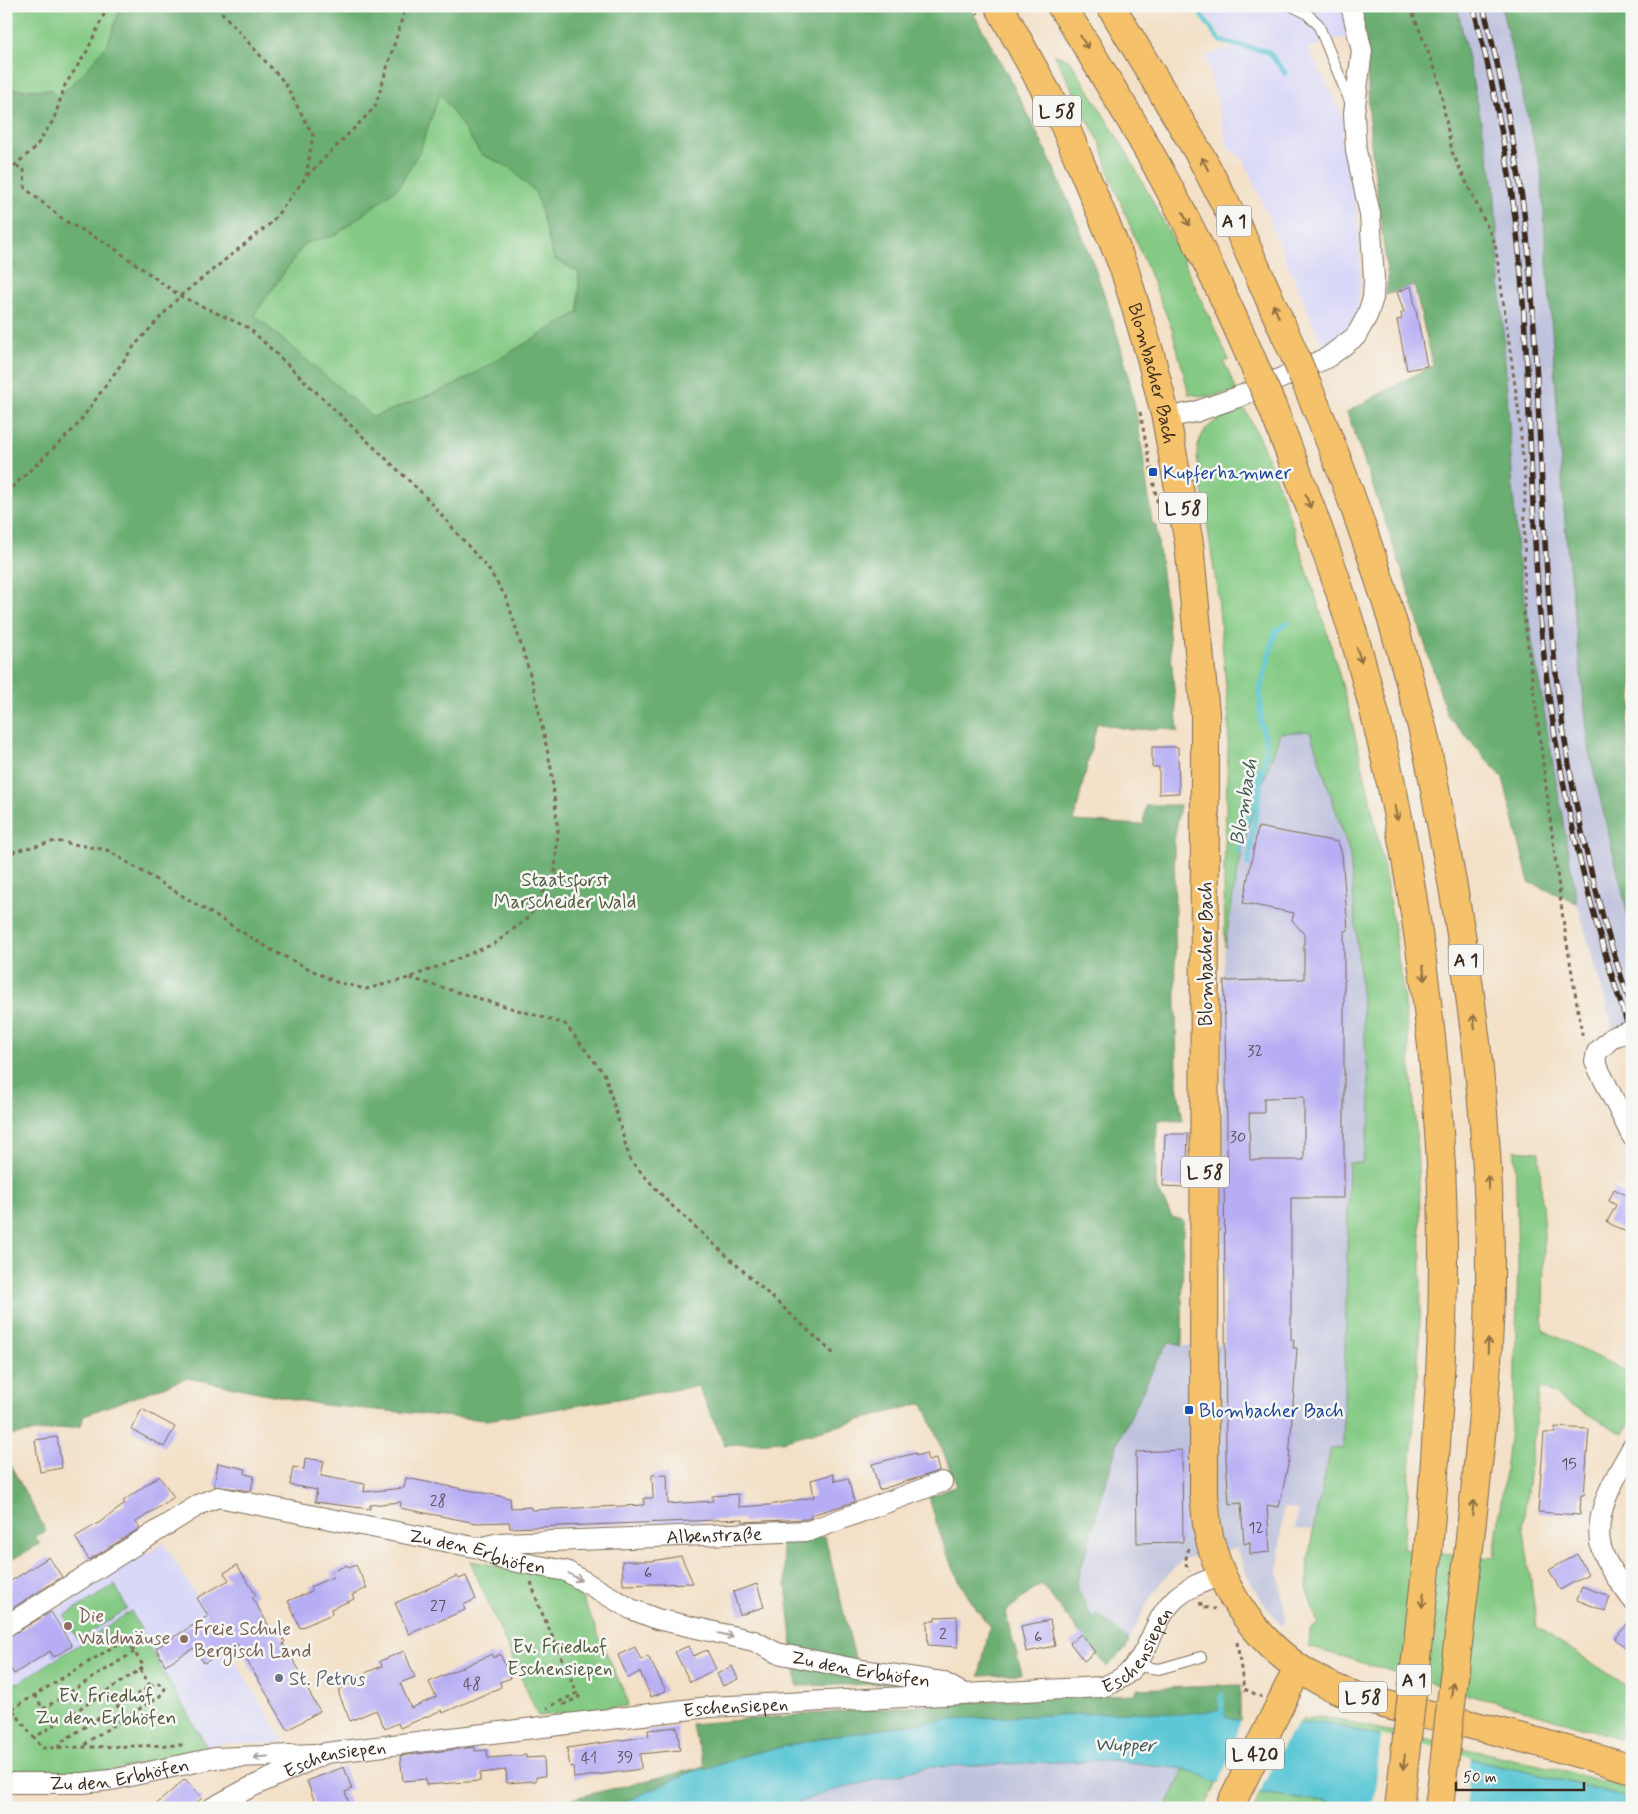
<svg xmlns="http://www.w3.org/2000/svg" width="1638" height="1814" font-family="Mynerve,sans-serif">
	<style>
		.built { fill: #d8d7f8 }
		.industrial { fill: #bfc2dd }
		.green { fill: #84ca84; stroke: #607a51 }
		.forest { fill: #6bae72; stroke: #536c48; fill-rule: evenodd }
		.water { fill: #5cc7d5; stroke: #4c787a }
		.pier { fill: #f3e0c6 }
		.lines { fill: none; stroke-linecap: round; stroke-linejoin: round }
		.stream { stroke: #5cc7d5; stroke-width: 5 }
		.building { fill: #b7adf4; fill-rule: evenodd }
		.lane-casing { stroke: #7b6a59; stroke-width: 12 }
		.street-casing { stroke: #7b6a59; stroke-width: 22 }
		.primary-casing { stroke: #7b6a59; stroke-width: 30 }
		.highway-casing { stroke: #7b6a59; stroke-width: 30 }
		.path { stroke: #7b6a59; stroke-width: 3; stroke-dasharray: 4 4; stroke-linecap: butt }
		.lane { stroke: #fff; stroke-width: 10 }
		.street { stroke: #fff; stroke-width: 20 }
		.primary { stroke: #f5c16b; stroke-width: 28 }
		.highway { stroke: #f5c16b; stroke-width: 28 }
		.rail-casing { stroke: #3b2a1e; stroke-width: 5.5 }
		.rail { stroke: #f6f6f2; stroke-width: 4; stroke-dasharray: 11; stroke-linecap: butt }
		.street-bridge-casing { stroke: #7b6a59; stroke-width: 22; stroke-linecap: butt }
		.highway-bridge-casing { stroke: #7b6a59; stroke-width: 30; stroke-linecap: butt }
		.street-bridge { stroke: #fff; stroke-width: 20 }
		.highway-bridge { stroke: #f5c16b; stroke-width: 28 }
		.oneway { stroke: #8f6e41 }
		.oneway2 { stroke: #a79f9a }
		.transit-dot { fill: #1a4fb4; stroke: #f6f6f2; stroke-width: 2 }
		.education-dot { fill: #8d6e63; stroke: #f6f6f2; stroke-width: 2 }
		.worship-dot { fill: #6b7280; stroke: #f6f6f2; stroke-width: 2 }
		.labels { text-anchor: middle; stroke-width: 5; stroke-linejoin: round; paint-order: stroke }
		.number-label { font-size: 16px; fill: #5a4b54 }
		.shield { fill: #f6f6f2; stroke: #73675e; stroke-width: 1 }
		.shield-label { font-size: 18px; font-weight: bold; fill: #3b2a1e }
		.street-label { font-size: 19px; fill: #3b2a1e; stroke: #f6f6f2 }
		.transit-label { font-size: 19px; fill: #164399; stroke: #f6f6f2; text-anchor: start }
		.park-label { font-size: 19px; fill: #515a3d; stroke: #f6f6f2 }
		.education-label { font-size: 19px; fill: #785e54; stroke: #f6f6f2; text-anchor: start }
		.worship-label { font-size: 19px; fill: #5b616d; stroke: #f6f6f2; text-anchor: start }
		.water-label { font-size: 20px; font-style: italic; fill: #455955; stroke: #f6f6f2 }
	</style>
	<rect width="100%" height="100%" fill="#f6f6f2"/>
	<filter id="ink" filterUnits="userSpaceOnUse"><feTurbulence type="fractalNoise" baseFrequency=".02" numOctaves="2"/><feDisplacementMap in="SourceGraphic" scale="10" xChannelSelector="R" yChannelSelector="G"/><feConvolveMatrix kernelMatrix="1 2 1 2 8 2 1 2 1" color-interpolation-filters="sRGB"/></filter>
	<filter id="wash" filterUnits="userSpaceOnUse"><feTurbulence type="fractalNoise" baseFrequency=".0096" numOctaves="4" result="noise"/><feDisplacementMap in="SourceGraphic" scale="20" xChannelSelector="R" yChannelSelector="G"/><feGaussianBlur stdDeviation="1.12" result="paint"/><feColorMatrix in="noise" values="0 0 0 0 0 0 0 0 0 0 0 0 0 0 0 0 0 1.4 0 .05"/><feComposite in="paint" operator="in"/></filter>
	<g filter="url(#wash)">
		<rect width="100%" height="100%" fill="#f3e0c6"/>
		<!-- built -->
		<path class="built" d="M1203,6H1347L1356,37L1322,40V46L1307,48L1334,97L1347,127L1341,134L1354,189L1359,232L1361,280L1357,312L1348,333L1325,351L1244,160L1228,147L1206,55L1244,45L1223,38L1205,14Z
			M164,1543L283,1740L278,1743H223L207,1747L161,1668L131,1611L20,1682L6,1685V1641Z"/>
		<!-- industrial -->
		<path class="industrial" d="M1457,6H1501L1541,171L1566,538L1590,756L1632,932V1023L1613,1029L1577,903L1517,553L1494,184Z
			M1310,731L1350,854L1371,1115L1362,1163L1349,1164L1343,1450L1330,1449L1313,1530L1295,1529L1297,1510L1283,1508L1278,1570L1286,1620L1282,1626L1260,1598L1246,1573L1236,1548L1183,1559L1162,1581L1146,1605L1129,1641L1097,1614L1092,1619L1076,1585L1117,1445L1155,1365L1169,1341L1182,1346L1224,1344L1222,982L1225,947L1235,882L1249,825L1280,733Z
			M1111,1760L1184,1769L1166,1808H782L831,1791L926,1767Z"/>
		<!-- green -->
		<path class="green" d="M6,6H121L109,43L83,74L55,99L51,90L6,89Z
			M1054,54L1070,60L1128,155L1178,249L1229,360L1224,362L1237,391L1209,397L1189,394L1172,329L1111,179L1101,145Z
			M440,92L481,154L509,167L536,193L554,259L579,272V312L455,385L373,417L254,315L305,243L336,235L420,150Z
			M1243,406C1276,466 1295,534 1316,598C1369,762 1401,933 1414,1104C1419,1176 1423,1249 1420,1321C1417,1397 1410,1473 1403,1549L1494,1558L1514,1399L1518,1263L1515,1150L1539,1152L1544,1237L1543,1330L1632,1374V1419L1623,1434L1540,1387L1523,1524L1537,1627L1632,1689V1742L1309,1647L1310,1630L1318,1625L1307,1590L1308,1563L1313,1530L1331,1448L1343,1449L1349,1163H1362L1371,1115L1350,854L1310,731L1280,733L1249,825L1235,882L1225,947L1224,872L1229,720L1218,597L1197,456C1198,425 1219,419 1243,406Z
			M470,1561L564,1577L577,1587L628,1701L627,1706L538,1716Z
			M115,1585L127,1609L78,1640L64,1616Z
			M131,1611L161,1668L207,1747L203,1751L113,1770L85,1774L6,1773V1685L20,1682Z
			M1322,1716L1565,1771L1632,1789V1801L1605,1791L1321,1722L1297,1725L1303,1720Z
			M1184,1769L1204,1776L1217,1783L1205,1808H1166Z
			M1260,1793L1365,1806L1435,1808H1254Z"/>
		<!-- forest -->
		<path class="forest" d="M121,6H969C1033,115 1087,230 1122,351C1138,407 1144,465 1152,522L1156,526L1167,613L1178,732L1165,728L1132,730L1097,723L1074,821L1143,825L1146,805H1180L1174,843L1177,1084L1183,1121L1157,1120L1156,1186L1172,1217L1183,1220L1182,1346L1169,1342L1155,1365L1117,1445L1076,1585L1092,1618L1097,1613L1129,1641L1126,1648L1107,1667L1041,1584L1005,1612L1022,1674L979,1676L990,1626C957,1589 942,1544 929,1497L957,1486L923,1403L782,1441L725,1445L698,1386L487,1420L323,1405L188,1378L84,1415L81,1426L6,1436V90H52L56,99L83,74L108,43ZM440,93L481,154L509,167L536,193L554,259L579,272V312L455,385L373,417L254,315L305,243L336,235L399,187L420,150Z
			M1356,6H1457L1494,184L1517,553L1577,903L1529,882L1503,778L1447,715L1400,564L1347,412L1433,365L1414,285L1386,295L1388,280L1370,136L1366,37Z
			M1501,6H1632V709L1627,720L1629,800L1632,808V932L1590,756L1566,538L1541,171Z
			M6,1457L46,1531L35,1537L40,1544L6,1563Z
			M825,1537L859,1674L923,1683L797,1686L781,1538Z
			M1240,1685V1720L1131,1712L952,1719L834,1736L753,1753L704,1770L701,1767L611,1808H533L702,1767L705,1765L691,1724L945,1703L1135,1694L1137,1689Z"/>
		<!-- water -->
		<path class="water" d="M1221,1710L1227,1718C1257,1723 1290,1728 1321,1722L1605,1791L1632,1801V1808L1365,1806L1260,1793L1214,1782L1204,1776L1184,1769L1111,1760L926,1767L831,1791L782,1808H611L702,1767L704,1770L753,1753L834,1736L952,1719L1131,1712L1181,1714Z"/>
		<!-- pier -->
		<path class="pier" d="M1241,1718L1299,1723L1286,1740L1258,1795L1218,1786L1236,1740Z
			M1381,1735L1471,1757L1465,1808H1373Z"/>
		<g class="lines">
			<!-- stream -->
			<path class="stream" d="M1198,6L1202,16L1220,41L1269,52L1285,73
				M1238,852L1262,765
				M1248,864L1267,745L1261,723L1260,689L1276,631L1288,623
				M1222,1717V1695"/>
		</g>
		<g id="blocks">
			<!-- building -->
			<path class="building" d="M1411,286L1427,366L1407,370L1397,320L1402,319L1401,313L1404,312L1397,292Z
				M1152,747H1178L1179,793L1159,794V767H1152Z
				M1258,827L1338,842L1342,854L1348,930L1344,931V1198H1291V1340H1294L1293,1348H1297L1289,1460L1279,1507L1267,1505L1270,1552L1250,1554V1542L1244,1544L1241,1503L1229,1504L1226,1459L1224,1161H1227V1124L1224,981L1304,979V934L1292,920L1294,913L1243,903ZM1304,1097V1160H1250L1249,1113H1264V1098Z
				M1165,1134H1188L1186,1187L1163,1186Z
				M1614,1189L1632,1198V1235L1607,1222L1616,1205L1609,1201Z
				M142,1409L175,1427L164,1447L131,1429Z
				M1555,1427L1589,1429L1584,1495H1581L1580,1515L1538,1512L1544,1433H1555Z
				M57,1437L62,1468L40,1472L35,1440Z
				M1182,1450L1183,1542L1137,1543L1136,1452Z
				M916,1453V1456L926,1453L928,1461L936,1459L939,1471L879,1490L872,1464Z
				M305,1458L324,1461L321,1476L365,1484L364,1492L404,1488L406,1478L510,1498L511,1508L531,1507V1510L644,1505V1498H653L652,1475L667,1474L668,1504L713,1501L712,1496L738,1494L739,1507L769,1505L814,1497L811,1480L833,1474L835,1481L848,1478L854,1502L811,1515V1518L807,1519L743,1522V1519L510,1528L509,1522L476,1523L400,1508L401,1502L370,1505V1509L315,1502L317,1490L290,1485L293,1467L304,1469Z
				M218,1463L246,1469L245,1474L254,1476L251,1491L214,1486Z
				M159,1476L174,1497L136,1522L140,1528L89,1560L75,1537L100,1522L125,1504L123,1501Z
				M1577,1554L1588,1574L1560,1590L1549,1570Z
				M681,1556L693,1583L623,1585L622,1561H652Z
				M49,1557L62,1577L6,1612V1584Z
				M237,1565L256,1595L252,1597L272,1631L277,1628L285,1642L283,1644L300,1671L297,1672L320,1711L288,1730L237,1644L204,1663L194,1648L165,1665L156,1648L208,1616L197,1598L229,1580L224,1573Z
				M347,1565L349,1568L356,1565L367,1588L352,1595L354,1599L331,1609L332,1614L300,1628L288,1601L312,1591L310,1587L333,1577L331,1572Z
				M457,1576L459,1579L466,1576L476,1599L463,1605L465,1610L409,1634L395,1603Z
				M757,1584L764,1607L740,1615L733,1592Z
				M1582,1586L1610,1597L1605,1611L1577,1600Z
				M51,1612L72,1646L54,1657L50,1651L14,1674L6,1661V1638Z
				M957,1616L958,1647L928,1645L927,1621H935V1617Z
				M1632,1618V1653L1615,1639Z
				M1050,1620L1055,1646L1026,1652L1021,1626Z
				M1081,1634L1095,1652L1084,1661L1070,1643Z
				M688,1646L693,1656L707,1650L716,1669L690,1682L675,1652Z
				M635,1647L641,1660L648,1656L666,1691L651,1697L640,1672L628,1678L618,1655Z
				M404,1651L415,1677L400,1683L411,1708L436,1697L429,1682L492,1654L493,1658L500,1654L511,1678L500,1682L501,1687L443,1713L442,1710L400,1728L398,1723L385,1729L376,1710L350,1721L339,1694V1689L360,1680L358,1676L382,1666L380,1661Z
				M732,1666L738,1679L723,1686L717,1674Z
				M677,1727L680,1750L640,1754L641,1769L574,1778L573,1766L570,1767L567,1748L649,1736L648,1730Z
				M475,1747V1751L487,1750L488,1758L526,1755V1758L544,1757L545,1776L536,1777V1781L507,1783L506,1770L480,1773V1781L426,1785V1779L403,1781L400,1756Z
				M344,1767L352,1789L345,1792L351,1808H317L307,1781Z
				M185,1779L202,1798L190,1808H152Z"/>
		</g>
	</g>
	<g filter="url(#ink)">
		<use href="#blocks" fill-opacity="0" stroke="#7b6a59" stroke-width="1"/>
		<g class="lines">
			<!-- lane casing -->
			<g class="lane-casing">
				<path id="lane" d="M1292,6L1306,13L1318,24L1351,104
					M1136,1666L1159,1669L1201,1657"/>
			</g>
			<!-- street casing -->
			<g class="street-casing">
				<g id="street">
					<path d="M1166,418L1195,412L1238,397L1327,358L1356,336L1367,316L1373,298L1374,279L1370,214L1356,151L1354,113L1362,51L1351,6"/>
					<path d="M1613,1037L1597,1052L1595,1062L1632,1136"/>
					<path d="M1632,1448C1616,1476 1595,1509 1600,1542C1603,1563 1620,1582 1632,1599"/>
					<path id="s1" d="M479,1548L499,1543L809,1531L942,1482"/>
					<path id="s2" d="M6,1626L200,1504L218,1497L479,1548L502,1559L566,1571L631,1609L657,1619L754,1641L777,1653L856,1669L942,1682L962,1693"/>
					<path id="s3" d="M6,1783H83L111,1780L215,1758L314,1754"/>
					<path id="s4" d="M212,1808L247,1789L326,1753L709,1707L1102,1687C1154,1670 1144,1627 1177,1597C1190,1586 1206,1581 1222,1575"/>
				</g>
			</g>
			<!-- primary casing -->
			<g class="primary-casing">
				<g id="primary">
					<path id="s5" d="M999,6L1064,124L1124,268L1151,358L1166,418L1189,543L1205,714L1204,1495C1206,1510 1206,1526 1210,1540C1226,1605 1272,1659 1332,1687C1371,1704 1418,1711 1460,1722C1517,1736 1575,1752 1632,1769"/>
					<path d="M1229,1808L1298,1668"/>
				</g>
			</g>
			<!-- highway casing -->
			<g class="highway-casing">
				<path id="highway" d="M1061,6C1077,29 1091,53 1105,77C1164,172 1214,271 1258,374
					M1111,6L1200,155L1240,232L1295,356
					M1307,385C1354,496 1392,610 1422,727C1431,763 1437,802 1444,839C1473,987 1491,1135 1490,1286C1489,1377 1478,1466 1468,1556
					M1272,406C1304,490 1337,574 1361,661C1405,820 1430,983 1440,1147C1448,1282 1439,1417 1428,1552"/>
			</g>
			<!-- path -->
			<path class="path" d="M216,6L284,82L313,135L306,177
				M973,6L978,14
				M1410,6L1438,77L1452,152L1495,243L1519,414L1525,481L1524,615L1563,919L1583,1040
				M6,169L15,165L35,148L54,119L65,85L86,53L108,6
				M1140,412L1161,521
				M6,493L75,428L135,345L180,296L271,223L306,177L375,107L406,6
				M6,858L15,851L56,841L107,850L275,952L336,982L366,989L409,978L494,944L529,917L555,872L558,831L551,768L533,684L507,599L489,570L424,495L249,328L180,296L111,246L65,221L25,188L24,170L15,165
				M410,978L565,1024L605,1075L630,1160L667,1201L834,1354
				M1189,1548L1185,1562L1189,1571
				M531,1582L539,1606L577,1693L547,1708
				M1200,1602L1202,1607L1215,1609
				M1237,1642L1244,1689L1262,1697
				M140,1669L150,1686
				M35,1695L43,1709L134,1652
				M563,1705L579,1697L577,1693
				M6,1707L12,1709L42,1748L183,1745
				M12,1709L126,1639L144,1667L34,1738
				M58,1748L61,1742L150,1686L158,1683L165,1689L160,1696L87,1742L85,1748"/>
			<!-- lane -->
			<use href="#lane" class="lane"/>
			<!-- street -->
			<use href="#street" class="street"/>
			<!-- primary -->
			<use href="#primary" class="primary"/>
			<!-- highway -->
			<use href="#highway" class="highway"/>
			<!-- rail casing -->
			<g class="rail-casing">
				<path id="rail" d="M1473,6C1493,81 1508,156 1517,233C1531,364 1529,496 1541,627C1554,768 1586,904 1632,1037
					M1483,6C1503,82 1518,159 1527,237C1540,366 1539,495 1551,624C1562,754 1588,885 1632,1008"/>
			</g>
			<!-- rail -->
			<use href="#rail" class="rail"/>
			<!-- street-bridge casing -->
			<g class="street-bridge-casing">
				<path id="street-bridge" d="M1613,1037L1632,1031"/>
			</g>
			<!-- highway-bridge casing -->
			<g class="highway-bridge-casing">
				<path id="highway-bridge" d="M1295,356L1307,385
					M1258,374L1272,406
					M1399,1808L1428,1552
					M1439,1808L1468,1556"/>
			</g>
			<!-- street-bridge -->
			<use href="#street-bridge" class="street-bridge"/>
			<!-- highway-bridge -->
			<use href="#highway-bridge" class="highway-bridge"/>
		</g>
		<!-- one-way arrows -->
		<defs><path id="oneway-shaft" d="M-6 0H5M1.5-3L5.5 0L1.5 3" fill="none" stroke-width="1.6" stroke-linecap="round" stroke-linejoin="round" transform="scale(1.25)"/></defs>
		<g class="oneway">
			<use href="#oneway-shaft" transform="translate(1084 42) rotate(59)"/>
			<use href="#oneway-shaft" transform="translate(1205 164) rotate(-117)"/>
			<use href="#oneway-shaft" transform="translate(1186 219) rotate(63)"/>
			<use href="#oneway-shaft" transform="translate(1276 311) rotate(-113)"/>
			<use href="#oneway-shaft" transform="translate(1308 501) rotate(70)"/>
			<use href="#oneway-shaft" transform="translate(1359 655) rotate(73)"/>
			<use href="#oneway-shaft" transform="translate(1396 813) rotate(79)"/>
			<use href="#oneway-shaft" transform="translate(1424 973) rotate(83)"/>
			<use href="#oneway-shaft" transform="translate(1474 1022) rotate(-97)"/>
			<use href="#oneway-shaft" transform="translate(1488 1183) rotate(-92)"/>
			<use href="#oneway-shaft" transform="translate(1488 1346) rotate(-88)"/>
			<use href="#oneway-shaft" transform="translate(1473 1508) rotate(-84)"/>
			<use href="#oneway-shaft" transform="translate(1423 1600) rotate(97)"/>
			<use href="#oneway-shaft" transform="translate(1452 1690) rotate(-83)"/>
			<use href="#oneway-shaft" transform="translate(1404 1762) rotate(97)"/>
		</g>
		<g class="oneway2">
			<use href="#oneway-shaft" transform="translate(575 1577) rotate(30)"/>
			<use href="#oneway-shaft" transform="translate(726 1635) rotate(13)"/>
			<use href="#oneway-shaft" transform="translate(261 1757) rotate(177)"/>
		</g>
	</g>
	<!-- markers -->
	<g class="transit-dot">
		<rect x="1148" y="467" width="10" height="10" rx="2.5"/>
		<rect x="1184" y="1405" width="10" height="10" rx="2.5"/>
	</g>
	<g class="education-dot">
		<circle cx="68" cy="1626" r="5"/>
		<circle cx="184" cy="1639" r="5"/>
	</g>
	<circle class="worship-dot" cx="279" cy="1678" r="5"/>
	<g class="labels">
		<!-- number labels -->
		<g class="number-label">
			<text x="1255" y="1056">32</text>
			<text x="1238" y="1142">30</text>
			<text x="1569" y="1469">15</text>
			<text x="438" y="1506">28</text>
			<text x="1256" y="1533">12</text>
			<text x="648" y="1578">6</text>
			<text x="438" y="1611">27</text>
			<text x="943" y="1639">2</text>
			<text x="1038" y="1642">6</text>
			<text x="472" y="1689">48</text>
			<text x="625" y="1762">39</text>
			<text x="589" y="1763">41</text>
		</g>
		<!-- shield labels -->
		<g class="shield">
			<rect x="1033" y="95.5" width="48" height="31" rx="4"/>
			<rect x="1216.5" y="205.5" width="35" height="31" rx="4"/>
			<rect x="1159" y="492.5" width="48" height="31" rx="4"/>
			<rect x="1448.5" y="944.5" width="35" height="31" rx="4"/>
			<rect x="1181" y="1156.5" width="48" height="31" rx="4"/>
			<rect x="1396.5" y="1664.5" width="35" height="31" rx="4"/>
			<rect x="1339" y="1681.5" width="48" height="31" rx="4"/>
			<rect x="1226" y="1738.5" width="58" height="31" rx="4"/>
		</g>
		<g class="shield-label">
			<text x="1057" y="117">L 58</text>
			<text x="1234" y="227">A 1</text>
			<text x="1183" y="514">L 58</text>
			<text x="1466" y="966">A 1</text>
			<text x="1205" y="1178">L 58</text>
			<text x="1414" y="1686">A 1</text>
			<text x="1363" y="1703">L 58</text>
			<text x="1255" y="1760">L 420</text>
		</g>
		<!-- street labels -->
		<g class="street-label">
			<text dy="7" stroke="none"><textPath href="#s5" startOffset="400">Blombacher Bach</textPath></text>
			<text transform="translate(1205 954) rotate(-90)" y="7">Blombacher Bach</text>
			<text dy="7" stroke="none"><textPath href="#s1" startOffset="236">Albenstraße</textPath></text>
			<text dy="7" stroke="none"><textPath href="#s2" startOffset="514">Zu den Erbhöfen</textPath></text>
			<text dy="7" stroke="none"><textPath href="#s4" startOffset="959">Eschensiepen</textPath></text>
			<text dy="7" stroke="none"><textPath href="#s2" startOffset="919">Zu den Erbhöfen</textPath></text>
			<text dy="7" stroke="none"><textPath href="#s4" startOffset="539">Eschensiepen</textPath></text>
			<text dy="7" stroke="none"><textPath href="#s4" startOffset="134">Eschensiepen</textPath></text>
			<text dy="7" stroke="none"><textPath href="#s3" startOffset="114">Zu den Erbhöfen</textPath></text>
		</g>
		<!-- transit labels -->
		<g class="transit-label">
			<text x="1163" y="479">Kupferhammer</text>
			<text x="1199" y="1417">Blombacher Bach</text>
		</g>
		<!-- park labels -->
		<g class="park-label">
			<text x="565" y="886">Staatsforst<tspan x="565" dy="22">Marscheider Wald</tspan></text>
			<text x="560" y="1653">Ev. Friedhof<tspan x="560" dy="22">Eschensiepen</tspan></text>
			<text x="106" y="1702">Ev. Friedhof<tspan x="106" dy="22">Zu den Erbhöfen</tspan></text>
		</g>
		<!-- education labels -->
		<g class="education-label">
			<text x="78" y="1622">Die<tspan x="78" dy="22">Waldmäuse</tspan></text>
			<text x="194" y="1635">Freie Schule<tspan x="194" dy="22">Bergisch Land</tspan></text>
		</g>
		<!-- worship labels -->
		<g class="worship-label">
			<text x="289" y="1685">St. Petrus</text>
		</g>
		<!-- water labels -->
		<g class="water-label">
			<text transform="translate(1243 802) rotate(-81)" y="7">Blombach</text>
			<text transform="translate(1125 1744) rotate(1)" y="7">Wupper</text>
		</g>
	</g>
	<!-- margin -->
	<rect width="1638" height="1814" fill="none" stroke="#f6f6f2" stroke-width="25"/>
	<!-- scale -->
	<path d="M1456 1782v8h128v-8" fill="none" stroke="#3b2a1e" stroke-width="2.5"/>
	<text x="1463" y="1782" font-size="15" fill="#3b2a1e" stroke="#f6f6f2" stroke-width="4" paint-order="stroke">50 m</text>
</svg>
